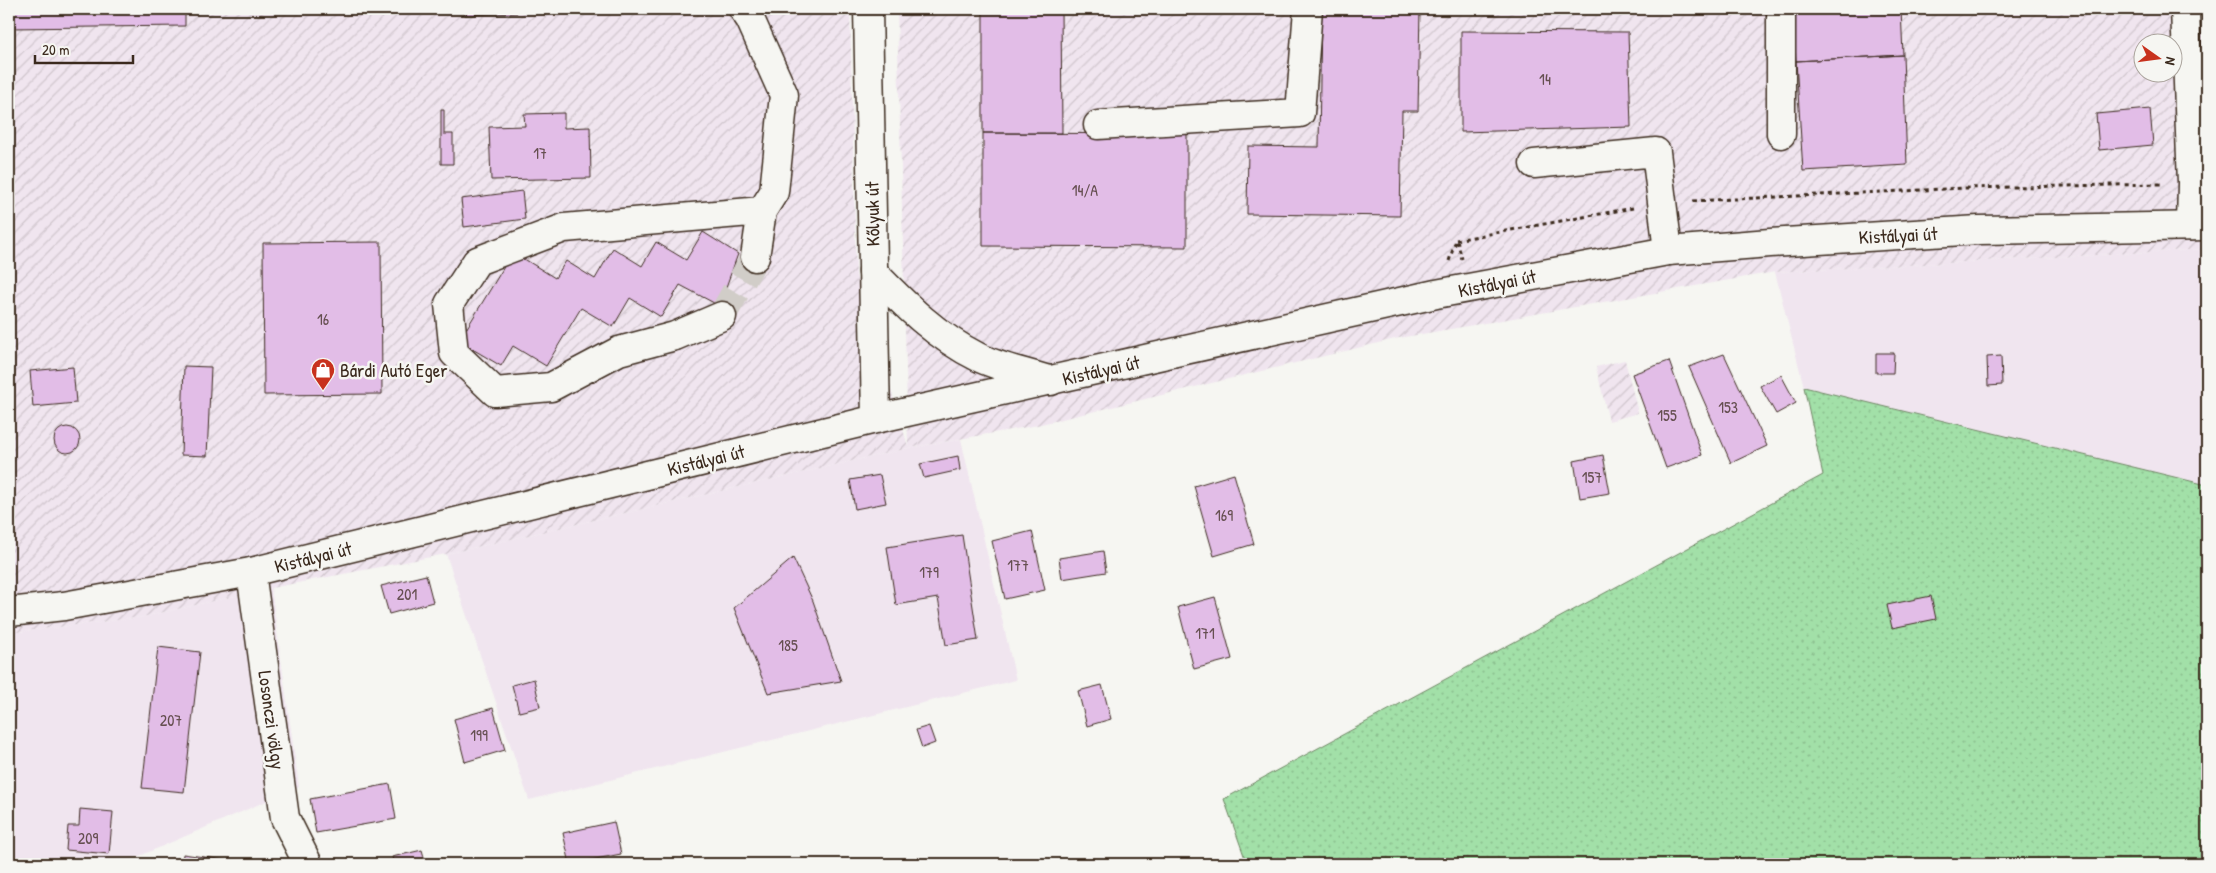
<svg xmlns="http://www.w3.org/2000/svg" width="2216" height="873" font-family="'Patrick Hand',sans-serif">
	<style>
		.built { fill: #f0e5ef }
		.industrial { fill: url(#industrial-furrows); fill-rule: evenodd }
		.grass { fill: url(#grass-dots); stroke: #6e8563 }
		.building { fill: #e2bde7; stroke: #3b2a1e }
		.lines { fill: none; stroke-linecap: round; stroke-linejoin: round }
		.minor-tunnel { stroke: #d1cdc8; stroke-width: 28; stroke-dasharray: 28 14; stroke-linecap: butt }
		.minor-casing { stroke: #3b2a1e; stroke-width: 31 }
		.major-casing { stroke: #3b2a1e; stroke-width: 31 }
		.path { stroke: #3b2a1e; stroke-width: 3; stroke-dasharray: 4 4; stroke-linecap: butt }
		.minor { stroke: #f6f6f2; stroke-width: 28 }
		.major { stroke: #f6f6f2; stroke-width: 28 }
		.labels { text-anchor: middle; stroke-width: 5; stroke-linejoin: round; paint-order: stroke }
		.number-label { font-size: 16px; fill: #654f50 }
		.street-label { font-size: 19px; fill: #3b2a1e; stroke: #f6f6f2 }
		.poi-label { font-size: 19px; fill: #3b2a1e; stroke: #f6f6f2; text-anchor: start }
	</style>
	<defs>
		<pattern id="industrial-furrows" width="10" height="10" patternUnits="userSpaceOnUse" patternTransform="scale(1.25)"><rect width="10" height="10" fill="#f0e5ef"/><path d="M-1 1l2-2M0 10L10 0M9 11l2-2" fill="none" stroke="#cfc5cc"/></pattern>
		<pattern id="grass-dots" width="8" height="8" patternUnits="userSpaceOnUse" patternTransform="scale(1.25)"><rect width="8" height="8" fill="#a2e0a8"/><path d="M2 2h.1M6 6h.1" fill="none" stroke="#8cc090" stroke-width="1.8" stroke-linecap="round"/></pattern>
	</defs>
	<rect width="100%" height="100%" fill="#f6f6f2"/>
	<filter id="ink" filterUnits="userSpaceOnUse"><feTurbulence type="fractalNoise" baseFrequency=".02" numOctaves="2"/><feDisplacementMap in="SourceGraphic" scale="10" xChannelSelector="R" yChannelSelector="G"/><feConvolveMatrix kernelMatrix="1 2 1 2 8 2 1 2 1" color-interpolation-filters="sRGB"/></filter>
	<g filter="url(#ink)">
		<!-- built -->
		<path class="built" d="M2207,249V485L1804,387L1775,272Z
			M961,439L1016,680L529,800L446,554L909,448Z
			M271,588L299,787L121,864H9V633L142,617Z"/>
		<!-- industrial -->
		<path class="industrial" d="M9,9H850L856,275L908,446L897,9H2207V249L1775,272L1399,338L1033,426L909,448L446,554L271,588L142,617L9,633ZM2144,42H2174V72H2144Z
			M1625,360L1638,413L1609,421L1596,367Z"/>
		<!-- grass -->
		<path class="grass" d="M1804,387L2207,485V864H1247L1224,799L1823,475Z"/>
		<!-- building -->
		<path class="building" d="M9,9H185V26L9,28Z
			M465,9H516L517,13L465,15Z
			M983,9H1061L1062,133H983Z
			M1321,9H1420L1418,111H1402L1400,216L1247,214L1248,146L1319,147Z
			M1793,9H1901L1903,55L1796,61Z
			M1461,31L1628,32L1631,127L1461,132Z
			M1903,55L1907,165L1803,171L1796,61Z
			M2150,109L2153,145L2099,150L2096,114Z
			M441,110H444V134H453V164H441Z
			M564,113V128L590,127L591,178L491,180L489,127L525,126L524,114Z
			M983,133L1187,134V247L983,246Z
			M522,191L525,219L464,227L461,199Z
			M703,232L738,254L726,287L714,303L680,285L661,317L630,298L613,327L581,308L546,366L513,346L501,366L459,341L513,252L555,278L566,261L595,279L613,248L642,266L656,242L686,260Z
			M381,242L382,394L264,395L263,243Z
			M1876,353H1894L1893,373H1876Z
			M1724,354L1767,446L1731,463L1689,367Z
			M2001,356L2002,385L1988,386L1987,357Z
			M1669,361L1702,455L1666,468L1632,374Z
			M184,366L211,367L207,456L181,455Z
			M73,367L76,403L33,407L30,371Z
			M1781,375L1796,403L1776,414L1760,386Z
			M54 440a13 13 0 1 1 26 0a13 13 0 1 1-26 0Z
			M1603,455L1610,493L1580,498L1574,461Z
			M958,456L960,470L924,478L920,464Z
			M1234,474L1254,544L1214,556L1194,486Z
			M880,475L886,503L855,509L850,480Z
			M1032,531L1045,590L1005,599L992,541Z
			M962,535L978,640L946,645L938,598L896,605L887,547Z
			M1103,551L1106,572L1062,579L1059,558Z
			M793,558L813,601L841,681L768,693L734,608Z
			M426,575L433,602L389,614L381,586Z
			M1931,596L1936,619L1892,628L1887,605Z
			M1215,597L1232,659L1194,669L1178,607Z
			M158,647L200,652L184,792L142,788Z
			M534,679L540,707L519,712L512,685Z
			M1102,685L1111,719L1087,726L1078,691Z
			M493,708L505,750L465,762L454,719Z
			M929,726L935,743L922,748L916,730Z
			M390,784L396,819L316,833L310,799Z
			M80,809L113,812L109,854L66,850L68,826H79Z
			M614,822L621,854L570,864L563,833Z
			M422,850L426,864H394L392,857Z
			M183,854L232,861V864H182Z"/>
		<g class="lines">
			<!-- minor-tunnel -->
			<path class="minor-tunnel" d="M722,316L755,257"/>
			<!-- minor casing -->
			<g class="minor-casing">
				<path id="minor" d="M2185,9L2192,183L2191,226
					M1098,125L1300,113L1308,9
					M1781,134V9
					M1534,164L1656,152L1668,251
					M755,257L762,211
					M873,272C905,305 936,336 978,357C1000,368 1028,373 1051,381
					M722,316L675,336L619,351L551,387L495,392L454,353L449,304L477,261L564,228L762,211L774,192L784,95L750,19L743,9
					M251,572L285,818L308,864"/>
			</g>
			<!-- major casing -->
			<g class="major-casing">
				<path id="major" d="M868,9L876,419
					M9,612L64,606L251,572L876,419L1436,294L1668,251L1770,243L1979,230L2207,226"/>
			</g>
			<!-- path -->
			<path class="path" d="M1693,201L1965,188L2162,184
				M1456,240L1633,208
				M1457,241L1462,259
				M1449,261L1456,240"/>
			<!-- minor -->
			<use href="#minor" class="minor"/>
			<!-- major -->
			<use href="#major" class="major"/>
		</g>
	</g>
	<!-- icons -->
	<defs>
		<g id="shop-pin" transform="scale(1.25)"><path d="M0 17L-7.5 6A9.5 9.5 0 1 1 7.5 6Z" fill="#c8321e" stroke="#f6f6f2"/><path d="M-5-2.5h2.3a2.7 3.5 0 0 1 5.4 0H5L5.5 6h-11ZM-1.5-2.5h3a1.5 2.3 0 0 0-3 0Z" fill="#fff"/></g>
	</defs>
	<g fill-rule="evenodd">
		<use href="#shop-pin" x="323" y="370"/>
	</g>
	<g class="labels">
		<!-- number labels -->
		<g class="number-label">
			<text x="1545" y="85">14</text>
			<text x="540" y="159">17</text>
			<text x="1085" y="196">14/A</text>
			<text x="323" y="325">16</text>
			<text x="1728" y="413">153</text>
			<text x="1667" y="421">155</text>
			<text x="1592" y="483">157</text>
			<text x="1224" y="521">169</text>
			<text x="1018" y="571">177</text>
			<text x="929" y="578">179</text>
			<text x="407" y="600">201</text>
			<text x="1205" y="639">171</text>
			<text x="788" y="651">185</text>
			<text x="171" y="726">207</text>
			<text x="479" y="741">199</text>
			<text x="88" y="844">209</text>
		</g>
		<!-- street labels -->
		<g class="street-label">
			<text transform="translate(872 214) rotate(-91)" y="7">Kőlyuk út</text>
			<text transform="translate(1898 235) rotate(-3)" y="7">Kistályai út</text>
			<text transform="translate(1497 283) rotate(-11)" y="7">Kistályai út</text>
			<text transform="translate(1101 370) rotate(-13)" y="7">Kistályai út</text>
			<text transform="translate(706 460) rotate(-14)" y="7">Kistályai út</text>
			<text transform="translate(313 557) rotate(-14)" y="7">Kistályai út</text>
			<text transform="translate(272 720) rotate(82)" y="7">Losonczi völgy</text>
		</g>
		<!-- poi labels -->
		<g class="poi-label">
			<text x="340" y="377">Bárdi Autó Eger</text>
		</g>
	</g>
	<!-- margin -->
	<rect width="2216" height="873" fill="none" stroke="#f6f6f2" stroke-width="30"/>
	<rect x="15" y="15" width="2186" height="843" fill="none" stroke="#3b2a1e" stroke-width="2" filter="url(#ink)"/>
	<!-- north arrow -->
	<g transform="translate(2158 58) rotate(104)"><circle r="24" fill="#f6f6f2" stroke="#aba49d"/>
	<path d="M0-4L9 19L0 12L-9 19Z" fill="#c8321e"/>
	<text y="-8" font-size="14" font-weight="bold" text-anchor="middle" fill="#3b2a1e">N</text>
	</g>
	<!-- scale -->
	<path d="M35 55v8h98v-8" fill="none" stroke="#3b2a1e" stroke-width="2.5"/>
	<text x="42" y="55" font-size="15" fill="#3b2a1e" stroke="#f6f6f2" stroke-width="4" paint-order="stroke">20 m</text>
</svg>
